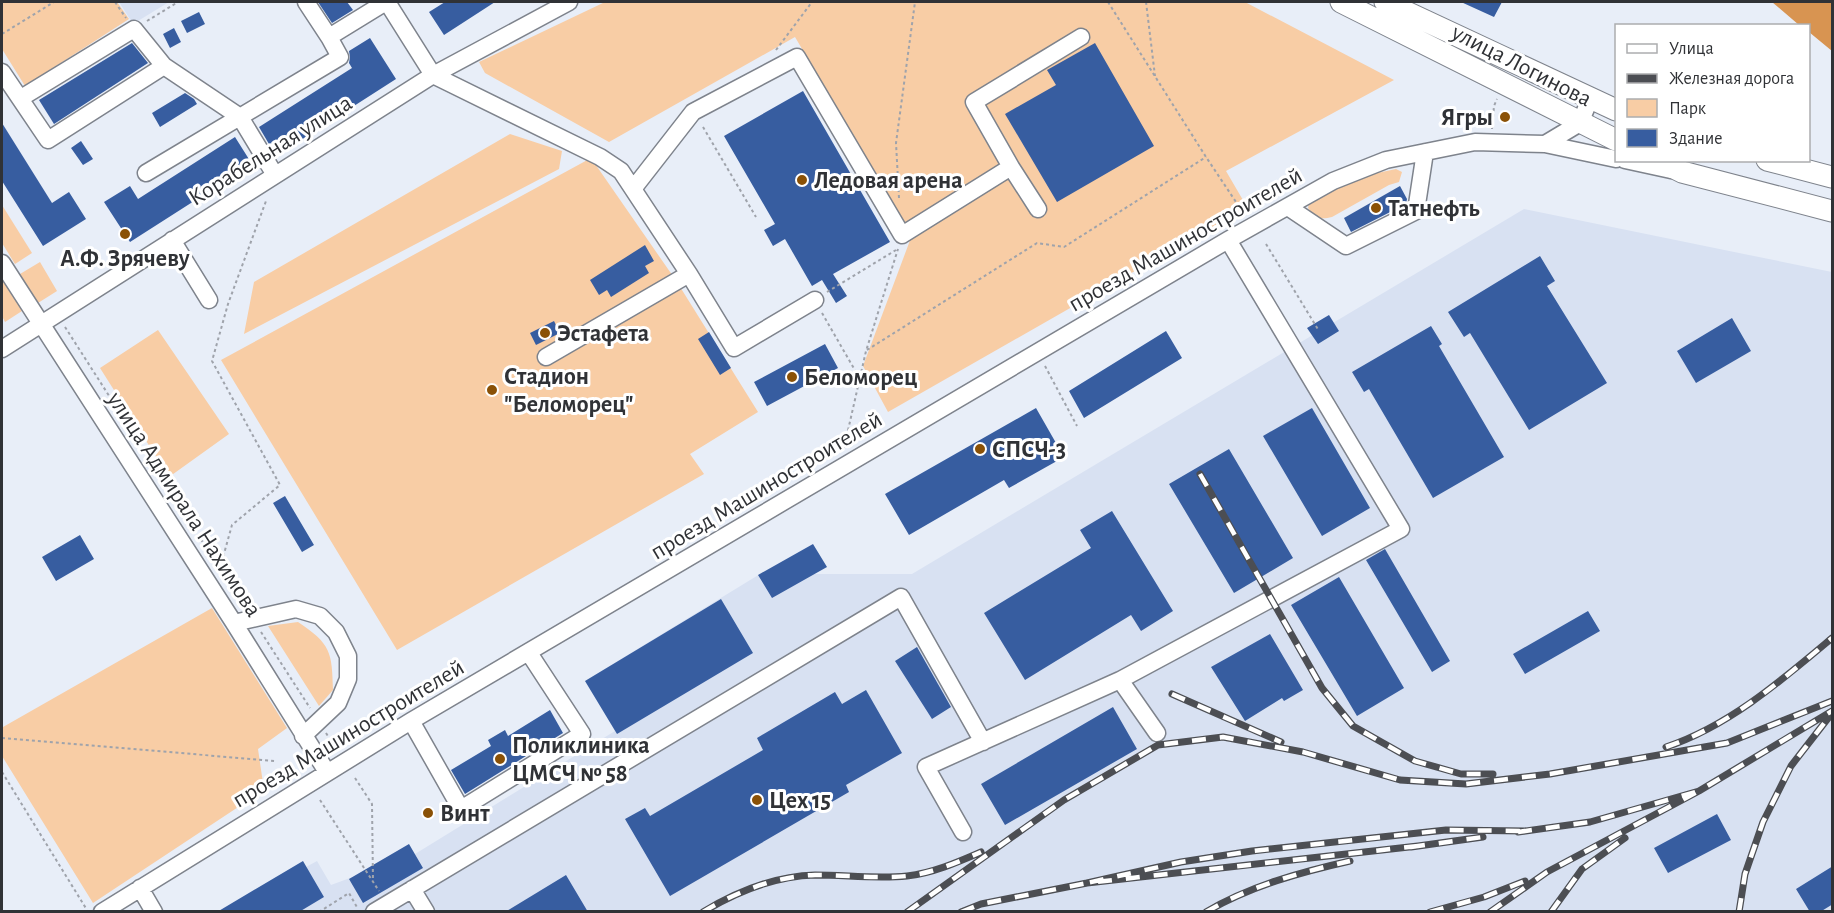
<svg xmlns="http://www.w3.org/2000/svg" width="1834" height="913" font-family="'Alegreya Sans',sans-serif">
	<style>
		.built { fill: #d8e1f2 }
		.green { fill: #f8cda5 }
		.water { fill: #d89451 }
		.building { fill: #375da0 }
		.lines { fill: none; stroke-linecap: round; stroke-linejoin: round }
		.minor-casing { stroke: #7e838c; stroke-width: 19 }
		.major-casing { stroke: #7e838c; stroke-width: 23 }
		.path { stroke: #9fa3ab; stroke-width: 2; stroke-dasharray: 3 3; stroke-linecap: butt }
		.minor { stroke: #fff; stroke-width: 16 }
		.major { stroke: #fff; stroke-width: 21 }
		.rail-casing { stroke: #4c4e53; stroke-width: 7 }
		.rail { stroke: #fff; stroke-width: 4.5; stroke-dasharray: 14; stroke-linecap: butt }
		.poi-dot { fill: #8a5106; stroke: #fff; stroke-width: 2 }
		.labels { text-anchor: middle; stroke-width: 6; stroke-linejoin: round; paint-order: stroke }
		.street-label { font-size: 24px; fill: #303236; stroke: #fff }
		.poi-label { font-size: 24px; font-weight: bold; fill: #303236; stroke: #fff; text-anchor: start }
	</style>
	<rect width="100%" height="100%" fill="#e8eef8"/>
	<!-- built -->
	<path class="built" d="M119,2H169L133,24Z
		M1524,209L1832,272V911L299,912L324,897L306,867L317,861L331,885L415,854L615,731L585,681L760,574H912Z"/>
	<!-- green -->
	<path class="green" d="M2,2H117L129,19L25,86L2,49Z
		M605,2H1245L1394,80L1226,171L1247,207L888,412L863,366L912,235L795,37L609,142L485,73L479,62Z
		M510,134L562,151L559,169L244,334L254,282Z
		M591,158L677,282L758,412L690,454L704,474L397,650L221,360Z
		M1396,169L1402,172L1399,182L1389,185L1332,217C1320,220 1315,218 1308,208L1310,199L1359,177Z
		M2,205L32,253L15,264L2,243Z
		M40,262L57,291L38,303L20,274Z
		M2,277L22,311L5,322L2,316Z
		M158,330L229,434L169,477L100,368Z
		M212,608L287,728L258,749L264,790L93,903L2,756L3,727Z
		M298,622C331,644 332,652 333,690L319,706L268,626Z"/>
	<!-- water -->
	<path class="water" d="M1772,2H1832V51L1809,32L1808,26L1799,25Z"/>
	<!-- building -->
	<path class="building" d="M318,2H347L353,10L332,23Z
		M445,2H495L444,35L429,12Z
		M1461,2H1502L1494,17Z
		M199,12L205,24L187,33L181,21Z
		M174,28L181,42L170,48L163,34Z
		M370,38L396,79L276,156L259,127L352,68L349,63L350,57L349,51Z
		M132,43L148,63L54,124L39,100Z
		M1095,43L1154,146L1057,202L1005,114L1056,85L1047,70Z
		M803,91L890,242L833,274L847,296L836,303L822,280L812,286L785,239L773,246L764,230L775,224L724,136Z
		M185,93L194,99L197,104L160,127L152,113Z
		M2,123L52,203L69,192L86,219L43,246L2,181Z
		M235,137L252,164L130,242L104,202L130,186L138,199Z
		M81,141L93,159L83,165L71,148Z
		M1400,186L1407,199L1406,204L1351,232L1344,218Z
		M645,245L654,261L645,266L649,273L611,297L607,290L599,295L590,280Z
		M1540,256L1555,281L1547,286L1607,383L1529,430L1470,333L1464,337L1448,312Z
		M1329,315L1339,331L1318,344L1307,328Z
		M1732,318L1751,351L1696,383L1677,351Z
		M554,321L560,333L536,345L530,333Z
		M1431,326L1442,344L1439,346L1504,457L1433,498L1369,389L1364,392L1352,372Z
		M1166,331L1182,358L1084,418L1069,391Z
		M709,332L731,368L720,375L698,339Z
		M825,344L838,368L767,406L754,382Z
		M1036,408L1064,457L1009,488L1004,480L909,535L885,494Z
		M1312,408L1370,508L1322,536L1263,436Z
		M1229,449L1293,558L1234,593L1169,484Z
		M285,496L314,545L302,552L273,503Z
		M1112,511L1173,611L1141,631L1131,615L1025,680L984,613L1091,548L1080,530Z
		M80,535L94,559L56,581L42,557Z
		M813,544L827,567L772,598L758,575Z
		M1385,549L1450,661L1432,672L1366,560Z
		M1339,577L1404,688L1357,716L1291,605Z
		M721,599L753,653L617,734L585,681Z
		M1588,611L1600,631L1525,674L1513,654Z
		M1270,634L1303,690L1284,701L1282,698L1245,721L1211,667Z
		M917,647L951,707L932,719L895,661Z
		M866,690L902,753L846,785L849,792L670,896L625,819L645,808L650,816L763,750L757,738L835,692L842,704Z
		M1113,707L1137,749L1005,825L981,784Z
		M550,710L563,733L465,794L451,770L491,746L488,740L505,730L508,736Z
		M1717,814L1731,840L1668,873L1654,848Z
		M409,844L423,868L363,903L349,879Z
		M303,861L324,897L299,912H217Z
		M1833,866V904L1820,912H1810L1796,889Z
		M566,875L588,912H505Z"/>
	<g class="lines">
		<!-- minor casing -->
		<g class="minor-casing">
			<path id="minor" d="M306,2L329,37L386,2
				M387,2L433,75L600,157L621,171L689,274L734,348L815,300
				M164,66L240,117L275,175
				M2,72L48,140L164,66L134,29L21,98
				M1545,144L1580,123L1590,99
				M1625,160L1671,170
				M1011,167L1038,209
				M146,173L340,57L329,37
				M633,189L693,112L797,57L902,235L1011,167L974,102L1081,37
				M1288,207L1346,246L1416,211L1425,152
				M172,240L209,300
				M2,263L234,623L327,772
				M2,349L433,75L569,2
				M546,357L689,274
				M234,623L296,609L320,616L336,632L348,656V679L338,703L303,736
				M411,721L461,809L582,734L529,653
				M1157,733L1120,680L1401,529L1228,240
				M963,832L926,767L1120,680
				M140,888L154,912
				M412,889L426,912
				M102,912L411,721L1228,240L1333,181L1386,160L1475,142L1545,144L1616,159
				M374,912L901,597L983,742"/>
		</g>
		<!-- major casing -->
		<g class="major-casing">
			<path id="major" d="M1341,2L1616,140
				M1385,2L1616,110
				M1658,160L1682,172L1832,211
				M1767,160L1832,177"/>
		</g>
		<!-- path -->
		<path class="path" d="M115,2L126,18
			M1108,2L1206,157L1238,205
			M1146,2L1155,76
			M147,21L178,2
			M2,34L54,2
			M776,50L812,2
			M703,127L756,217
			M1492,129L1494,106L1497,99
			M899,198L896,143L915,2
			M1266,244L1319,331
			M827,292L896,250
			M822,313L860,379
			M65,327L243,605
			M867,350L1037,243L1064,247L1206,157
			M1045,366L1077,426
			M844,448L866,351L898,249
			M220,568L232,525L280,485L212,361L228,304L266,201
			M261,632L310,708
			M326,733L336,749
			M2,738L275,761
			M2,772L87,910
			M355,778L372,804L373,881
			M320,800L379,891
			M319,912L349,893L358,909"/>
		<!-- minor -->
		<use href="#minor" class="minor"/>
		<!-- major -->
		<use href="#major" class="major"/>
		<!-- rail casing -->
		<g class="rail-casing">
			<path id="rail" d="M1200,474L1322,688L1353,726L1415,761L1461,774H1493
				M1172,694L1281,742
				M1666,747C1729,726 1782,680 1832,638
				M1518,832L1590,822L1699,791
				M1418,846L1087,883L1181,862L1252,851L1446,830L1525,831
				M1411,847L1483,837
				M703,912C736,892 776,876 815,875C846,875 876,879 907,876C933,873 958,862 981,852
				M907,912L1064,800L1158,745L1223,737L1303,752L1400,780L1466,784L1550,774L1727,743L1832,701
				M961,912L981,904L1087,883
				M1206,912C1250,886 1301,872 1350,861
				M1430,912L1484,897L1525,881
				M1490,912L1547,872L1699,791L1832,711
				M1551,912L1582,869L1625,838
				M1739,912L1745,874L1763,822L1791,766L1829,717"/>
		</g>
		<!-- rail -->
		<use href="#rail" class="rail"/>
	</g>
	<!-- markers -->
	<g class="poi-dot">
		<circle cx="1505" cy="117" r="6"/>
		<circle cx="802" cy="180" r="6"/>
		<circle cx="1376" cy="208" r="6"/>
		<circle cx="125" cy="234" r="6"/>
		<circle cx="545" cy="333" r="6"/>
		<circle cx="792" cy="377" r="6"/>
		<circle cx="492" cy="390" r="6"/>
		<circle cx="980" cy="449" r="6"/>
		<circle cx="500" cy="759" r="6"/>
		<circle cx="757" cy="800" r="6"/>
		<circle cx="428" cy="813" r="6"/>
	</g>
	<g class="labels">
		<!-- street labels -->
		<g class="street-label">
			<text transform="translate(1522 65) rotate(27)" y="8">улица Логинова</text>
			<text transform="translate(270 150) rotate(-32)" y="8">Корабельная улица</text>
			<text transform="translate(1185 239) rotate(-30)" y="8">проезд Машиностроителей</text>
			<text transform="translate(766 485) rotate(-31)" y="8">проезд Машиностроителей</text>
			<text transform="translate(185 504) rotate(57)" y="8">улица Адмирала Нахимова</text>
			<text transform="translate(348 733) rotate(-31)" y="8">проезд Машиностроителей</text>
		</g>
		<!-- poi labels -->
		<g class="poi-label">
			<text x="1493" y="125" text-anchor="end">Ягры</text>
			<text x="814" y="188">Ледовая арена</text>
			<text x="1388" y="216">Татнефть</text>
			<text x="125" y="266" text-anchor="middle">А.Ф. Зрячеву</text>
			<text x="557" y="341">Эстафета</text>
			<text x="504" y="384">Стадион<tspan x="504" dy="28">"Беломорец"</tspan></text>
			<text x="804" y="385">Беломорец</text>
			<text x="992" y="457">СПСЧ-3</text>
			<text x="512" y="753">Поликлиника<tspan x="512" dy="28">ЦМСЧ № 58</tspan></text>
			<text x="769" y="808">Цех 15</text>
			<text x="440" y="821">Винт</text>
		</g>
	</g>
	<!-- border -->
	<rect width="1834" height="913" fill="none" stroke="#303236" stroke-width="6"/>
	<!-- legend -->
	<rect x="1615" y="24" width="195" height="138" fill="#ffffff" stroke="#acadaf" stroke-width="1.5"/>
	<rect x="1627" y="44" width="30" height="9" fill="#ffffff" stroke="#acadaf" stroke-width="1.5"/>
	<text x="1669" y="54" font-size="18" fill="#303236">Улица</text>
	<rect x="1627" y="74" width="30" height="9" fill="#4c4e53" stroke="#acadaf" stroke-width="1.5"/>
	<text x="1669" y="84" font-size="18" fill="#303236">Железная дорога</text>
	<rect x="1627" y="99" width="30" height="18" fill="#f8cda5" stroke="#acadaf" stroke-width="1.5"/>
	<text x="1669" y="114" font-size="18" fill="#303236">Парк</text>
	<rect x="1627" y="129" width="30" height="18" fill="#375da0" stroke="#acadaf" stroke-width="1.5"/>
	<text x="1669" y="144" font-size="18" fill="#303236">Здание</text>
</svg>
